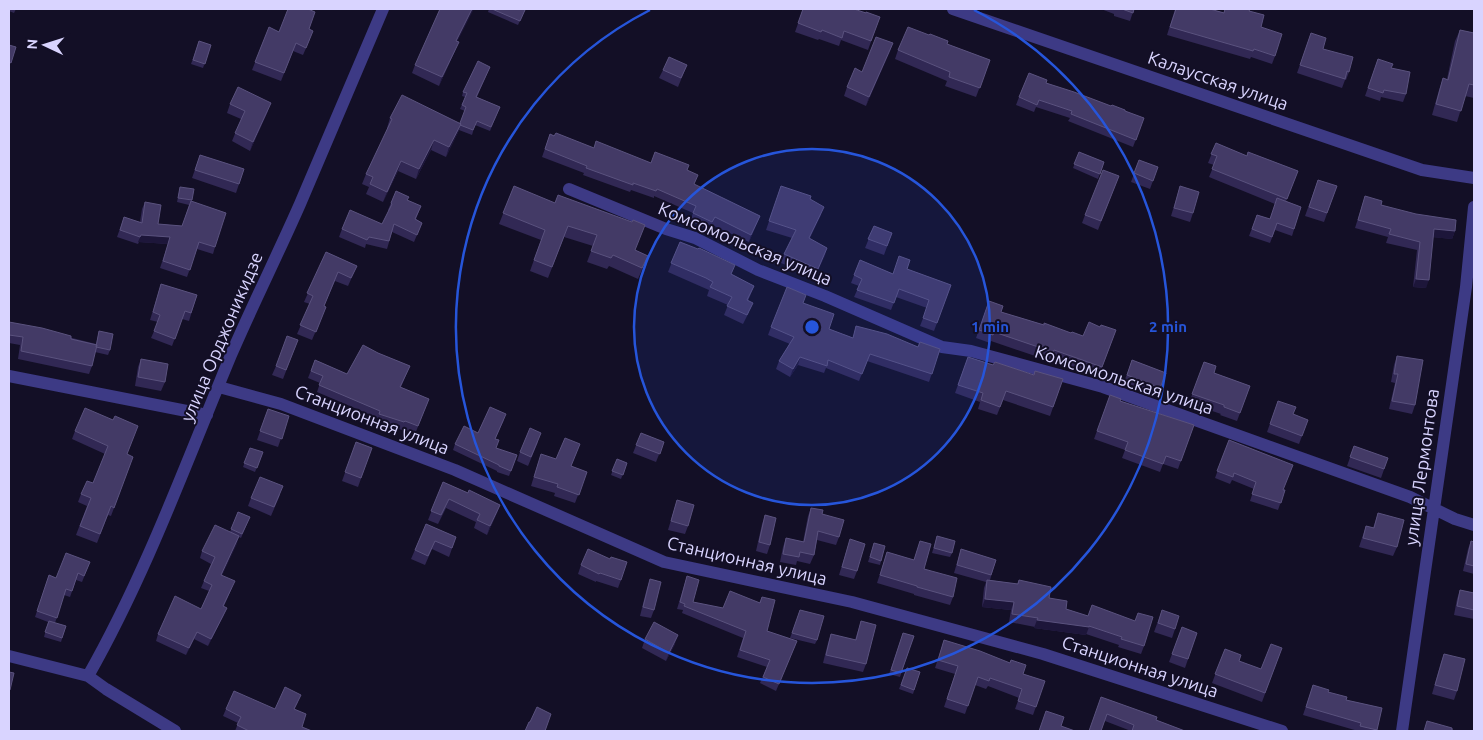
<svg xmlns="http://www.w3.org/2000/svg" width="1483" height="740" font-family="Ubuntu,sans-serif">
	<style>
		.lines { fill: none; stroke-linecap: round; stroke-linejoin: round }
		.minor { stroke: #3d3a85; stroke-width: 12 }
		.wall { fill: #312854 }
		.shaded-wall { fill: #1d163a }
		.building { fill: #433a66; stroke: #5a527e }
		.ring { fill: none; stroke: #2655da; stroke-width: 2.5 }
		.labels { text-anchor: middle; stroke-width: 4; stroke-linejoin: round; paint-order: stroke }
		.street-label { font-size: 18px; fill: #d9d4ff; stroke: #130f26 }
		.centre { fill: #2655da; stroke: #130f26; stroke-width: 2.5 }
		.ring-label { font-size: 15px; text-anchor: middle; font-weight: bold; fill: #2655da; stroke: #130f26; stroke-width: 4; stroke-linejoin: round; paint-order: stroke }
	</style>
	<rect width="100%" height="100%" fill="#130f26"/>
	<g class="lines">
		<!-- minor -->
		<path class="minor" d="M953,9L1422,170L1474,178
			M569,189L666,229L695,238L758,270L825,296L942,347L971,351L1103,387L1410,497L1455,519L1474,525
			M9,376L207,415
			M219,387L281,404L455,470L664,562L852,602L1043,654L1282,731
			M9,656L88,676L106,689L175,731
			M88,676C146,574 186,463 231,355C253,304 278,254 300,204C328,139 356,74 383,9
			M1402,731L1466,287L1474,207"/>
	</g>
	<!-- wall -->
	<path class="wall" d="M9,9H16L14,13L9,11Z
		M489,9H523L525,10L518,25L488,12Z
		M803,9L880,17L868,50L841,40L839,46L819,39L818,40L795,32Z
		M1101,9H1134L1130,21L1114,16V14Z
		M1175,9H1210L1224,13L1225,9H1250L1249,11L1261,27L1275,56L1272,64L1251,57L1250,59L1167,35Z
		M269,27L279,32L309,29L310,39L303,55L293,51L281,81L252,70Z
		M1460,30L1474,33V98L1465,96L1457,122L1432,115L1439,90L1443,78L1447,79L1455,41Z
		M1311,33L1323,49L1349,72L1346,80H1345L1342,88L1297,73Z
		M199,41L211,45L203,68L191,64Z
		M457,41L455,51L439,86L412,73L415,65Z
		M893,43L866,106L844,96L847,87Z
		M947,44L990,60L976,97L945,86L947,81L895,59L898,50Z
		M1378,59L1391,68L1406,94L1403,102L1381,97L1380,101L1365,96Z
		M687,65L678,87L659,78L663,70Z
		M490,67L477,97L500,107L490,131L475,125L472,135L459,130L446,157L431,150L416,179L398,171L383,202L366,194L369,187L362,184L366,174L388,128H387L390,118L460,123L465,111L460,109L465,97L462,96L463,92Z
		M1046,83L1144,118L1133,147L1068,121L1070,118L1036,107L1034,112L1016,105L1019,97Z
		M230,104L268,111L250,151L232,141L241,119L227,113Z
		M550,134L594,148L651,163L687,170L694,185L760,216L749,242L712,225L710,230L690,221L693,213L654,196V198L631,190L630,192L583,175L584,173L542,157Z
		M1216,143L1247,156L1298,171L1286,201L1301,207L1292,236L1275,230L1270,243L1249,236L1257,215L1270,219L1275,204L1209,177L1214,165L1208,163Z
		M1079,152L1104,162L1098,179L1073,168Z
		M200,155L244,169L236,193L192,178Z
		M1139,160L1158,167L1150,189L1131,182Z
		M1119,176L1098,230L1082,223L1085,215Z
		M1318,180L1337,186L1324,222L1305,216Z
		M514,186L635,250L648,256L638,279L609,266L607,269L587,262L593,246L564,237L548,278L530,271L541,240L499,224Z
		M781,186L810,199L821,215L809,239L827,248L815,277L781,263L784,254L792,238L766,230Z
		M1180,186L1193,213L1190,222L1171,216Z
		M180,187L192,200V202L215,247L213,254L197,249L187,277L160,268L168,244L139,242L138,244L117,237L124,217L140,222L142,209L145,202L158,224L182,226L189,205L177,202Z
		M396,191L407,200L421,206L416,219L422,223L414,242L392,232L387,249L366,244L365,248L339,237L342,229L382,224L389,211L388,210Z
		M1365,196L1381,205L1455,231L1452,239L1433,237L1426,288L1413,287L1417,250L1386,243L1388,237L1355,228Z
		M874,226L892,233L884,255L865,248Z
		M680,242L731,274L754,286L748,301L749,312L743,324L724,315L728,305L707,296L709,290L702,287L668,272Z
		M326,252L357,266L348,286L335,281L324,306L326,307L312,340L297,334L310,304L304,302Z
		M860,260L893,274L907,269L951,285L934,331L920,326L927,308L896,297L891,310L854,297L859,286L851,283Z
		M161,284L197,295L189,321L182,319L172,346L151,338L158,322L150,320Z
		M989,301L1001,312L1071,333L1083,336L1100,327L1116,330L1099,376L1051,359L1050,361L991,341L990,343L976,338Z
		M804,303L829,329L853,338L856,326L918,347L940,349L929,382L867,361L859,381L826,368L824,373L798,365L790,377L776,369L779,361L790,344L768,335L771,327Z
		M9,322L96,344L99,331L110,350L108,355L95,352L92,366L89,374L18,359L20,345L9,343Z
		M298,340L283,379L272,375L276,366Z
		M378,353L410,366L401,387L429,399L415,434L402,428V430L377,421L378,418L317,392L320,383L308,378L315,360L347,374Z
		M1397,356L1415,405L1412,414L1389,409L1395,383L1391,382L1394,365Z
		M968,357L993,365L1034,375L1063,379L1050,416L1003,400L997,415L978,409L980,402L955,393Z
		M141,359L165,382L161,391L135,386L138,367Z
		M1132,360L1166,373L1158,395L1124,382Z
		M1204,362L1214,373L1250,386L1237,421L1220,415L1221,414L1189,403Z
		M1110,395L1120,401L1194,425L1178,469L1163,464L1160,472L1122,458L1125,450L1094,439Z
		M1278,401L1293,414L1308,420L1299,444L1267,432Z
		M268,409L289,416L278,447L257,440Z
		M504,420L495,439L496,448L517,455L509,476L497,472V471L453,450L455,444Z
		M75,431L133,457L111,516L108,515L97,543L76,535L87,506L78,502L81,494L93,483L105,454L72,439Z
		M641,433L664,442L656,462L633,453Z
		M1229,440L1283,490H1285L1278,510L1250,501L1254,489L1232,480L1230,484L1215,478Z
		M356,442L372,448L358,487L342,481Z
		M538,442L528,466L517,461L520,452Z
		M580,444L571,466L587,472L575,503L554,496L555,493L531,486L538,463L556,459Z
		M1354,446L1388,458L1381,478L1347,466Z
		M250,448L263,452L255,472L243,467Z
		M617,459L627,463L621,479L611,475Z
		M443,482L468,493L500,505L497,513L487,535L474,528L476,522L446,508L438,524L428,520Z
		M280,495L271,516L248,506L251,498Z
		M677,500L688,526L685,534L668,530Z
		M811,508L822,514L839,537L836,545L817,540L814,555L810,564L797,561L796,565L780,562L783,547L786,538L803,542L808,516Z
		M238,512L250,517L241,538L239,537L222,575L232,588L224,606V615L208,646L194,639L186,655L156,641L158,634L201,609L209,591L201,588L211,564L200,558L202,551L230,532Z
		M1378,513L1397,547L1393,556L1359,547L1366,526L1373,528Z
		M765,515L770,545L767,554L756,551L762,524Z
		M426,524L456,537L449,557L432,549L425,565L411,559Z
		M937,536L952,553L950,557L932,553Z
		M850,539L857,571L854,579L839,575Z
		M920,541L924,569L953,597L950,605L914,595V594L877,583L887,552L914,560Z
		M1471,541L1474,542V574L1463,571L1468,549Z
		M874,543L881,561L880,565L868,562Z
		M961,549L996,560L990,580L1017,584L1019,580L1066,609L1088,616L1092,605L1144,646L1141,654L1118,647L1119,645L1086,634V635L1034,628L1035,627L1009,622L1011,610L982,607L984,588L986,582L954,573Z
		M90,562L82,582L76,580L70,597L64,595L55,623L66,626L61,642L44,637L48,622L35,617L49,575L56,578Z
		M581,565L621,580L618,588L596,581V582L578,574Z
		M687,576L693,602L723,608L759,603L762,597L767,631L797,641L776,691L760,683L767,667L737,657L743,638L682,613L683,610L677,609Z
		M650,579L654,610L651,618L640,616L647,588Z
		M1460,590L1474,593V619L1454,615L1457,599Z
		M800,610L817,640L815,644L790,638Z
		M1162,610L1175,629L1172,638L1154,632Z
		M861,621L866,664L863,672L823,663L828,643L831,634L855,640Z
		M1182,627L1197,633L1185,668L1169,662Z
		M903,633L914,636L900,677L889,674Z
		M645,639L675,644L666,661L642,648Z
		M944,640L1023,674L1045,681L1033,715L1015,709L1019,698L988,686L986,689L975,685L965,714L944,707L955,674L935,668Z
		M1282,648L1262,702L1212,683L1225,649L1239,661L1261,669Z
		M1444,654L1457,691L1454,700L1432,694L1441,662Z
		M907,668L920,672L913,694L899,689Z
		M1313,685L1346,700L1382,708L1376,731H1358L1303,715Z
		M1101,697L1156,720L1185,731H1131L1105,721Z
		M298,702L294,710L302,727L312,731H235L238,723L223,716L226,709H275Z"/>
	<!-- shaded-wall -->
	<path class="shaded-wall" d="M472,9H474L453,50L456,41Z
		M459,42L455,51L439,86L442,77Z
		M893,43L890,52L866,106L869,97Z
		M271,103L268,111L250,151L253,142Z
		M461,124L458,133L446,157L449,147Z
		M434,140L431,150L416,179L419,169Z
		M401,161L398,171L383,202L387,192Z
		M824,207L821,215L806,247L809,238Z
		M760,216L757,224L749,242L751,235Z
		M1434,229L1455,231L1452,239L1431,237Z
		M141,235L170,237L168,244L138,242Z
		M827,248L825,256L815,277L818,269Z
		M1416,279L1429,280L1426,288L1413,287Z
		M800,357L798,365L790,377L793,369Z
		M500,505L497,513L487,535L490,526Z
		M239,536L237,544L219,582L221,575Z
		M985,599L1014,602L1011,610L982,607Z
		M227,608L224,615L208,646L211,639Z
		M1037,620L1089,627L1086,635L1034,628Z
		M197,632L194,639L186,655L189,648Z
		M678,635L675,644L666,661L669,653Z"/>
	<!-- building -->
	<path class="building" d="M288,9H308L315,12L309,29L313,31L306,48L296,43L284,73L255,62L269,27L279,32Z
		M440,9H472L456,41L459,42L442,77L415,65Z
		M492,9H523L525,10L520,21Z
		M803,9H854L866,13V12L880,17L871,41L844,31L842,38L822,30L821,32L798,23Z
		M1122,9H1134L1133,13Z
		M1176,9H1210L1224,13L1225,9H1250L1249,11L1264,15L1261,27L1282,34L1275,56L1254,49L1253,51L1170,27Z
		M908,27L929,35L930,34L948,41L947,44L990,60L980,88L949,77L950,72L898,50Z
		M1460,30L1474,33V85L1469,84L1461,111L1436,104L1443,78L1448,80Z
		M1311,33L1326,38L1323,49L1353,57L1349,72L1347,71L1345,79L1300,65Z
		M876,37L893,43L869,97L847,87L855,68L862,72Z
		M199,41L211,45L205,64L193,60Z
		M9,45L16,47L11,63L9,62Z
		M669,57L687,65L681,78L663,70Z
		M1378,59L1393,64L1391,68L1410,72L1406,94L1384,90L1383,93L1368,88Z
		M478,61L490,67L476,97L500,107L491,127L477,121L473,130L460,125L461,124L460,123L466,107L462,105L467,93L463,92Z
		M1029,73L1047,80L1046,83L1074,92L1111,106L1112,105L1125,110V111L1144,118L1136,140L1071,114L1072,111L1039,100L1037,105L1019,97Z
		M238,87L271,103L253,142L235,133L245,111L230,104Z
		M402,95L461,124L449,147L434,140L419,169L401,161L387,192L370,184L373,177L366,174L392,119L390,118Z
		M556,133L594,148L596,141L651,163L655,152L689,165L687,170L698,175L694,184L760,216L751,235L715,217L712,222L693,213L696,206L657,189L656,191L633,183V185L586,168L587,166L545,149L550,134L554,136Z
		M1216,143L1247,156L1248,152L1298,171L1287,199L1212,169L1217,156L1211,154Z
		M1079,152L1104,162L1100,174L1074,164Z
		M200,155L244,169L239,184L195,170Z
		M1139,160L1158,167L1153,181L1134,173Z
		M1103,170L1119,176L1101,221L1085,215Z
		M1318,180L1337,186L1327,213L1309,207Z
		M514,186L555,203L558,195L632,222L633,220L645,225L635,250L648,256L642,268L613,255L611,258L591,251L597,235L568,226L552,267L534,260L545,230L503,213Z
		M781,186L811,196L810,199L824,207L809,238L827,248L818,269L784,254L796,230L769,221Z
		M1180,186L1199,192L1193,213L1174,208Z
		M180,187L194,189L192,200L178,198Z
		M396,191L409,197L407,200L421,206L415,219L422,223L417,235L394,224L389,241L369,237L367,240L342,229L350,210L382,224L392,204L391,203Z
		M1365,196L1382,201L1381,205L1416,214L1456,220L1455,231L1434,229L1429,280L1416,279L1420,242L1389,234L1391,229L1358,220Z
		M1277,198L1301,207L1294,229L1277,223L1272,237L1252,229L1257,215L1270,219Z
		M191,201L226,213L215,247L199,242L190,270L163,261L170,237L141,235L140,237L120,230L124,217L142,223L145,202L161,205L158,224L182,226Z
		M874,226L892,233L887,246L868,239Z
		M680,242L698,249L699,248L735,265L731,274L754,286L747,300L753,303L747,315L727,306L732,297L710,287L713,282L706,278L671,263Z
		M326,252L357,266L351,278L338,272L324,306L326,307L316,332L300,325L313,296L307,293Z
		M899,256L910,260L907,269L951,285L937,323L923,318L929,300L899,289L894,303L857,290L862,279L854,275L860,260L893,274Z
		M161,284L197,295L191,313L185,311L175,339L154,331L160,315L153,312Z
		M787,287L806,295L803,303L834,314L829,329L853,338L856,326L887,334L918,347L920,342L940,349L932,374L870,354L862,374L828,360L827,366L800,357L793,369L779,361L794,337L771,327Z
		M989,301L1003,306L1001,312L1044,325V323L1071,333L1072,332L1083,336L1089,322L1100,327L1101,325L1116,330L1102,367L1054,350L1053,352L994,332L993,335L979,330Z
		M9,322L42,328L71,336V339L97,345L92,366L21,351L23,337L9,335Z
		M99,331L113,334L110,350L96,347Z
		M287,336L298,340L286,370L276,366Z
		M363,345L378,353L410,366L400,387L429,399L418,426L405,421L404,422L379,414L380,411L319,385L323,376L311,371L315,360L347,374Z
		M1397,356L1423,360L1415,405L1392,401L1398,374H1394Z
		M968,357L993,365L995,362L1034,375L1035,371L1063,379L1053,407L1006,391L1000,407L981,400L983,393L958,385Z
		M141,359L168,364L165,382L138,377Z
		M1132,360L1166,373L1160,388L1127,375Z
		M1204,362L1216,366L1214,373L1250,386L1240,413L1224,407V405L1192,394Z
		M1110,395L1121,399L1120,401L1194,425L1181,461L1166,456L1163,464L1125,450L1128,442L1097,431Z
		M1278,401L1296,407L1293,414L1308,420L1302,436L1270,424Z
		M490,407L506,414L495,439L499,440L496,448L517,455L511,471L499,466V465L455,444L464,426L478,433Z
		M85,408L113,420L115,416L138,426L127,454L133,457L114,508L111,506L100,534L80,526L91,498L81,494L87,481L93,483L108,446L75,431Z
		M268,409L289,416L282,439L260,431Z
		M530,428L541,433L531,457L520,452Z
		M641,433L664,442L660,454L636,445Z
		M565,438L580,444L571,466L587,472L579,495L557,487L558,484L534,477L541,454L556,459Z
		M1229,440L1293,465L1283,490H1285L1281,503L1252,494L1256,482L1234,473L1233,477L1217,471Z
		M356,442L372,448L361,478L345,472Z
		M1354,446L1388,458L1384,469L1350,457Z
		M250,448L263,452L257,468L244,463Z
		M617,459L627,463L623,475L612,471Z
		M260,477L283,486L274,507L251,498Z
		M443,482L468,493L469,490L500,505L490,526L477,520L480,514L449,499L441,515L431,511Z
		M677,500L694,505L688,526L671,521Z
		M811,508L823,510L822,514L844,520L839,537L818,531L814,555L800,552L799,557L783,554L786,538L804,542Z
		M238,512L250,517L242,534L231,529Z
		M1378,513L1404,520L1397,547L1363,538L1366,526L1374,528Z
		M765,515L776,518L770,545L759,542Z
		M426,524L456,537L452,548L435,541L428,556L415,550Z
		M215,525L239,536L221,575L235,581L223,606L227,608L211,639L197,632L189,648L158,634L175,596L201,609L212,585L204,581L215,557L202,551Z
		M937,536L955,541L952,553L934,548Z
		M850,539L865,544L857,571L842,567Z
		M920,541L931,544L924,569L957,578L953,597L917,587V586L880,575L887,552L914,560Z
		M1471,541L1474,542V566L1466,564Z
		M874,543L885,546L881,561L870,557Z
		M588,549L610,559L611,557L627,562L621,580L600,573L599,574L581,565Z
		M961,549L996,560L991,575L957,565Z
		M66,553L90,562L84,576L78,573L72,591L66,589L57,618L37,611L49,575L56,578Z
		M687,576L699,580L693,602L723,608L730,591L760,603L762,597L775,600L767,631L797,641L779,684L763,677L770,660L740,650L746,631L684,606L685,604L680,602Z
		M650,579L661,582L654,610L643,607Z
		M987,580L1018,584L1019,580L1051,587L1049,598L1067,601L1066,609L1088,616L1092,605L1135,621L1138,613L1153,617L1144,646L1121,639L1122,637L1089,626V627L1037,620L1038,618L1012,614L1014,602L985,599Z
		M1460,590L1474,593V610L1457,606Z
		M800,610L824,616L817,640L792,633Z
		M1162,610L1179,616L1175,629L1158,623Z
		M49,621L66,626L62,638L45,632Z
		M861,621L876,625L866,664L826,655L831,634L856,640Z
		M654,622L678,635L669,653L645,639Z
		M1182,627L1197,633L1188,659L1172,654Z
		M903,633L914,636L901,673L891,670Z
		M944,640L980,651L1010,663L1011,660L1026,665L1023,674L1045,681L1036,707L1018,701L1022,689L990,678L989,681L978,677L968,706L947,699L958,666L938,660Z
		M1271,644L1282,648L1265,693L1215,674L1225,649L1241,655L1239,661L1261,669Z
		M1444,654L1465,659L1457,691L1435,685Z
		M907,668L920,672L914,690L901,685Z
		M9,672L14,673L10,690H9Z
		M1313,685L1329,690L1328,692L1347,697L1346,700L1382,708L1377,730L1360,726L1361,723L1306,707Z
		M285,687L301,695L294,709L306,714L302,727L312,731H249L237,725L241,717L226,709L234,691L275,709Z
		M1101,697L1157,717L1156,720L1185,731H1132L1134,725L1107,714L1101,731H1089Z
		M537,707L551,714L545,731H525L529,722H530Z
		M1046,711L1064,717L1061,726L1075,731H1039Z
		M1427,721L1452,728V730L1455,731H1424Z"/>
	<!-- distance rings -->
	<circle cx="812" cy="327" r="178" fill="#2655da" fill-opacity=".12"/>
	<g class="ring">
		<circle cx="812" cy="327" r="178"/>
		<path d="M974 10A356 356 0 1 1 650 10"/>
	</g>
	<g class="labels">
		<!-- street labels -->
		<g class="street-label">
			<text transform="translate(1218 81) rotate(19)" y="6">Калаусская улица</text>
			<text transform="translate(745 244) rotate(23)" y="6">Комсомольская улица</text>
			<text transform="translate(222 337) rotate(-67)" y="6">улица Орджоникидзе</text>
			<text transform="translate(1124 380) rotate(18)" y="6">Комсомольская улица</text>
			<text transform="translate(372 420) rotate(21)" y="6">Станционная улица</text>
			<text transform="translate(1422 467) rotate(-82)" y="6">улица Лермонтова</text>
			<text transform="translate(747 561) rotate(13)" y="6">Станционная улица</text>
			<text transform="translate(1140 667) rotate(18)" y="6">Станционная улица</text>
		</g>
	</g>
	<circle cx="812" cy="327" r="8" class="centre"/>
	<g class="ring-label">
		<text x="990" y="332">1 min</text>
		<text x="1168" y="332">2 min</text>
	</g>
	<!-- border -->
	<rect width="1483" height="740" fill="none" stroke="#d9d4ff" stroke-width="20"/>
	<!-- north arrow -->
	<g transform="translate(45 45) rotate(274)" stroke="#130f26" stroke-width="4" paint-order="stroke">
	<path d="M0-4L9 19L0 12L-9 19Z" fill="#d9d4ff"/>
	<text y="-8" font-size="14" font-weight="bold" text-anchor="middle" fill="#d9d4ff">N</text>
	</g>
</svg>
